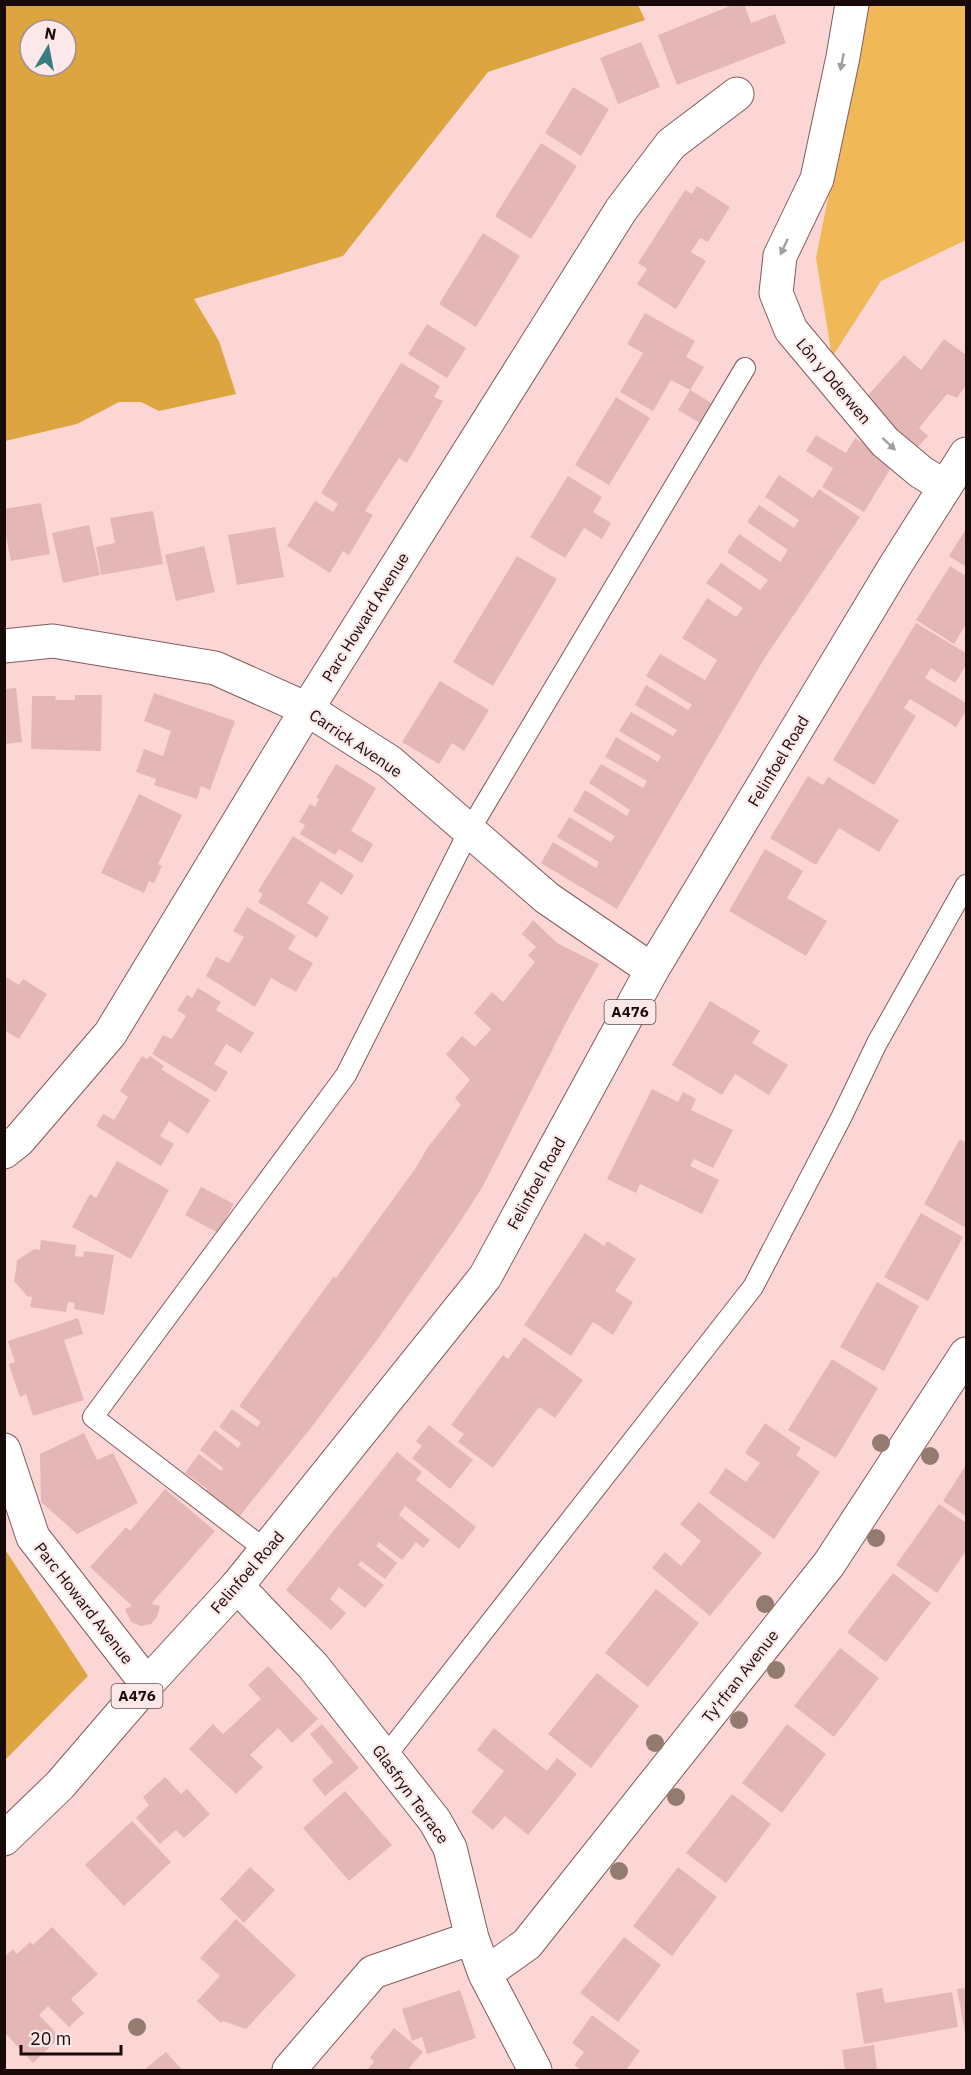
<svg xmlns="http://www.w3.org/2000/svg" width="971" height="2075" font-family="'IBM Plex Sans',sans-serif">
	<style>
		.green { fill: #f0b857 }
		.forest { fill: #dda540; fill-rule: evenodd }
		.building { fill: #e4b7b6 }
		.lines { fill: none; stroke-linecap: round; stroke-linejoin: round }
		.lane-casing { stroke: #845b5c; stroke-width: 22 }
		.street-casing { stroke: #845b5c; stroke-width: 35 }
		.primary-casing { stroke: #845b5c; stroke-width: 35 }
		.lane { stroke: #fff; stroke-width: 20 }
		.street { stroke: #fff; stroke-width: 33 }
		.primary { stroke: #fff; stroke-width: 33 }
		.tree { fill: #947b6f }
		.oneway { fill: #a39d9d }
		.labels { text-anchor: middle; stroke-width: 4.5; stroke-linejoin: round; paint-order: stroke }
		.shield { fill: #fce8e8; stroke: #5d4d4d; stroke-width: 1.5 }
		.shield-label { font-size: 15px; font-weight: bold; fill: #190a0a }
		.street-label { font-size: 16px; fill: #190a0a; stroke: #fce8e8 }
	</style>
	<rect width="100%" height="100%" fill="#fcd6d5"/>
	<!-- green -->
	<path class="green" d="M867,5H966V240L881,281L832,357L816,258Z"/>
	<!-- forest -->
	<path class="forest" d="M638,5L645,20L488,72L343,256L194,299L219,341L236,394L159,411L141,402H119L77,424L5,441V5ZM30,30H66V66H30Z
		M4,1548L88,1676L5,1760H4Z"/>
	<!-- building -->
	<path class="building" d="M735,4H744L751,23L775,14L786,43L677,85L658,35Z
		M641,42L660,87L618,104L600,58Z
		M573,87L609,109L581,156L545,133Z
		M541,143L577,166L531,239L495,216Z
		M697,186L730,207L708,242L700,238L691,252L706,261L676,309L637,284L647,269L638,263L685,190L692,194Z
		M483,233L520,256L476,327L439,304Z
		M645,313L695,341L686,357L704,367L690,390L671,380L653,411L620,392L643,353L627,344Z
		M427,324L466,348L447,378L408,354Z
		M944,339L966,355V385L957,398L947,394L919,428L928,436L916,449L863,401L904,355L921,370Z
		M401,363L440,386L434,397L443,401L407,463L399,458L365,511L373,515L349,555L343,551L330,573L287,546L315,501L333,512L338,504L321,493Z
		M690,390L711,403L700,423L678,410Z
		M616,397L650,418L609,485L575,465Z
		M816,435L846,453L855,438L894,463L864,512L822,487L833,468L806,451Z
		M779,475L813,498L819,489L860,517L764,659L617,909L541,863L553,842L596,868L599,862L557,837L569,817L611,842L615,836L573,811L585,790L627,816L630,810L589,783L601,764L643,788L647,781L605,757L616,737L658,762L661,756L619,731L631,712L673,736L677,730L635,705L646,685L688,710L692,705L646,676L660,654L705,680L717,660L682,638L707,598L736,617L743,608L706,583L721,563L760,590L768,580L727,552L739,534L780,562L788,550L747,522L759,505L794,528L799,520L765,497Z
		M568,476L602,497L593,512L611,523L602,539L584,528L565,558L530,537Z
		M41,503L50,554L11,561L4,527V509Z
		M153,511L163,564L101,575L96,547L115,543L110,518Z
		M89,525L100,575L63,583L52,533Z
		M275,527L284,577L237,585L228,535Z
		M966,529V567L949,556Z
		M204,546L215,592L176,601L165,555Z
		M517,556L557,579L493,686L453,662Z
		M950,566L966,576V624L954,644L916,620Z
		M916,623L966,653V665L955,683L931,668L925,678L966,703V711L956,727L910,699L904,708L916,716L874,785L833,760Z
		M440,681L489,710L464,751L452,743L439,764L402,742Z
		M16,688L22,742L4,744V689Z
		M154,693L235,721L210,790L201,786L197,799L154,785L156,779L136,772L144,749L163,756L171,731L144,721Z
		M75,695H102L101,751L31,749L32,696H56L55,700H75Z
		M336,764L376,788L351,831L373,844L362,863L339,849L335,855L300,834L305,825L299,822L310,804L315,807L319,799L316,798Z
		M808,776L823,785L828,777L899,820L879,852L839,828L816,865L770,838Z
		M139,794L182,815L158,864L162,866L154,883L149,881L144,893L101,873Z
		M293,836L354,875L342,895L321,881L307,903L329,917L317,938L258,902L263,894L258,891Z
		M765,849L803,871L787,898L827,921L806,956L729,911Z
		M247,907L296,936L288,949L313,963L296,992L271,978L255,1007L206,976L216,957L229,963L244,937L233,931Z
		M533,920L557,943L599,964L570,1015L483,1186L454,1231L377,1340L310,1429L238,1518L205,1492L207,1489L185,1473L199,1454L221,1471L223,1468L200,1450L215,1430L238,1448L241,1443L219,1427L232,1409L257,1427L261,1422L239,1406L334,1276L336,1278L415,1169L428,1147L461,1105L455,1098L470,1080L446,1054L462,1036L475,1047L491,1029L474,1013L492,992L503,1002L535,962L528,955L536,947L522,934Z
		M4,976L19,985L23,979L47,994L19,1039L4,1030Z
		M198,988L221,1002L216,1010L254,1033L241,1053L226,1044L214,1064L228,1072L216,1092L152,1054L163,1035L172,1039L186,1016L177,1010L187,995L192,998Z
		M710,1001L760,1031L752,1043L788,1065L769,1095L735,1074L722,1095L672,1065Z
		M142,1056L147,1059L150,1056L164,1066L161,1069L210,1100L188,1134L169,1121L160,1136L174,1144L161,1166L96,1126L103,1114L114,1120L128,1097L120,1091Z
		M652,1089L678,1102L683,1092L696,1099L691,1110L733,1130L713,1168L694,1159L690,1166L719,1180L702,1214L640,1184L636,1193L607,1179Z
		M960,1139L966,1143V1228L924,1204Z
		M117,1161L169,1190L131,1259L72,1227L90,1194L96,1198Z
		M201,1187L234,1204L218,1233L185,1215Z
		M921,1213L963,1237L928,1301L884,1277Z
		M585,1233L604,1246L607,1241L636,1259L615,1291L633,1302L613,1335L593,1322L571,1356L524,1325Z
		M41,1240L76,1245L75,1256L83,1257L84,1251L114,1255L104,1315L74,1309L75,1303L68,1302L66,1312L30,1307L32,1297L27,1296L14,1281L16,1270L17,1260L35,1249L40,1250Z
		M877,1282L919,1306L884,1371L840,1347Z
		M78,1318L83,1334L64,1340L84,1400L33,1416L26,1394L20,1397L14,1380L9,1364L15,1362L8,1341Z
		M524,1337L583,1380L555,1418L539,1407L493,1468L458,1442L464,1434L451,1425L503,1355L508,1359Z
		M832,1359L878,1388L836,1458L788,1430Z
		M765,1423L801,1448L796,1455L820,1472L774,1539L709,1493L726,1468L746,1482L760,1463L745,1453Z
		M429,1425L473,1460L450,1489L412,1458L422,1446L416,1441Z
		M84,1433L97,1460L113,1453L138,1503L77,1534L41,1502L40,1454Z
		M397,1452L422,1472L416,1480L476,1527L459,1549L405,1506L399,1515L430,1540L423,1548L416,1542L402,1560L379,1542L376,1546L397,1563L385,1579L361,1561L358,1565L384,1585L365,1608L339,1587L330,1599L346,1613L331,1630L286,1590Z
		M966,1465V1516L943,1501Z
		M165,1489L215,1531L151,1604L160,1606L157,1617L151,1624L141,1626L131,1622L125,1609L132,1606L90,1567L126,1527L130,1531Z
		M699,1502L762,1553L710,1616L652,1568L665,1552L681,1566L701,1541L680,1524Z
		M939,1504L966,1523V1551L937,1593L896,1565Z
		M893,1573L931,1603L886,1662L847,1632Z
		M656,1589L699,1623L648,1687L605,1653Z
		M840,1648L879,1678L834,1737L794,1706Z
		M268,1666L318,1719L292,1743L278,1728L250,1755L263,1767L236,1794L189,1749L213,1724L223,1734L261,1699L248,1685Z
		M597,1673L639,1706L591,1768L548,1734Z
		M322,1724L359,1768L325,1796L312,1780L333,1762L310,1734Z
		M787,1724L826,1754L782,1813L742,1783Z
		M494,1728L547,1771L557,1758L577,1774L528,1835L505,1816L493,1830L471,1812L504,1771L477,1750Z
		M165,1777L181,1794L187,1789L210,1814L184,1838L176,1830L160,1844L136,1818L149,1805L143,1797Z
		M345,1791L392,1845L349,1881L303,1828Z
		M732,1794L771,1824L726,1883L686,1853Z
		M132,1821L171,1862L124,1906L85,1865Z
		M250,1867L275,1890L244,1923L220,1899Z
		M678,1867L717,1897L672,1956L633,1926Z
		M236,1919L296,1975L246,2029L223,2021L221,2023L197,2001L220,1976L200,1958Z
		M52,1927L98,1974L71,1999L84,2013L69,2027L48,2006L39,2015L60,2037L33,2063L6,2034L4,2036V1957L13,1949L17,1954L30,1942L33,1945Z
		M624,1937L661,1965L618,2022L580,1993Z
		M882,1988L885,2003L952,1992L958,2027L864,2044L856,1993Z
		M966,1988V2031H965L957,1989Z
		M460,1990L476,2038L427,2054L422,2037L412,2041L402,2009Z
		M592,2015L640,2051L626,2070H582L574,2065L584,2052L572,2043Z
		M394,2028L423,2052L409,2068L412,2070H367L374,2062L370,2057Z
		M874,2045L877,2070H845L842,2050Z
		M166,2052L182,2070H144Z"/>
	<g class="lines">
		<!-- lane casing -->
		<g class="lane-casing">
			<path id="lane" d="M267,1551L93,1417L346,1075L469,831L745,368
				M385,1757L753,1287L841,1118L877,1043L966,885"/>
		</g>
		<!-- street casing -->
		<g class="street-casing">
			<path id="street" d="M852,4L843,57L817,179L780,256L776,293L791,330L885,442L921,472L945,487
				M4,646L53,641L215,668L307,709L390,762L547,898L652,970
				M4,1152L19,1140L110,1034L307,709L621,210L671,144L737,94
				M4,1450L33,1537L147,1684
				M237,1586L313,1666L435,1821L450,1848L472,1938L485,1974L535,2070
				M485,1974L527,1944L829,1564L966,1354
				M289,2070L373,1972L472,1938"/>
		</g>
		<!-- primary casing -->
		<g class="primary-casing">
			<path id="primary" d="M4,1839L60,1785L147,1684L237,1586L485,1277L652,970L895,566L966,454"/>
		</g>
		<!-- lane -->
		<use href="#lane" class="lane"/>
		<!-- street -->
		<use href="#street" class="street"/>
		<!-- primary -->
		<use href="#primary" class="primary"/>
	</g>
	<!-- trees -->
	<g class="tree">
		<circle cx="881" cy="1443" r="9"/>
		<circle cx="930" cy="1456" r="9"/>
		<circle cx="876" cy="1538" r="9"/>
		<circle cx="765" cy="1604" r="9"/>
		<circle cx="776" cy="1670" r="9"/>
		<circle cx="739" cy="1720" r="9"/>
		<circle cx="655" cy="1743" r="9"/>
		<circle cx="676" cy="1797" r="9"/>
		<circle cx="619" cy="1871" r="9"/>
		<circle cx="137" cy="2027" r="9"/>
	</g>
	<!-- one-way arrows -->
	<defs><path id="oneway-solid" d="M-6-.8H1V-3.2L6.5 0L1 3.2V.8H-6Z" transform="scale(1.5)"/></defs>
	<g class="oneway">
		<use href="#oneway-solid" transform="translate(842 62) rotate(101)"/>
		<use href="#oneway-solid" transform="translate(784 247) rotate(115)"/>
		<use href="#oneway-solid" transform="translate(889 444) rotate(43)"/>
	</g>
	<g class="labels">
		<!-- shield labels -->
		<g class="shield">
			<rect x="604.5" y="1000" width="51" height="24" rx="4.5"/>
			<rect x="111.5" y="1684" width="51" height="24" rx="4.5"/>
		</g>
		<g class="shield-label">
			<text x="630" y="1017">A476</text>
			<text x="137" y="1701">A476</text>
		</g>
		<!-- street labels -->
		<g class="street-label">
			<text transform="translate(834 381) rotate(50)" y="6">Lôn y Dderwen</text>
			<text transform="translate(365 617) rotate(-58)" y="6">Parc Howard Avenue</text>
			<text transform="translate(356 743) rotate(34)" y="6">Carrick Avenue</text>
			<text transform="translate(778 761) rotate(-59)" y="6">Felinfoel Road</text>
			<text transform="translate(536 1183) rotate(-61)" y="6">Felinfoel Road</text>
			<text transform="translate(247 1572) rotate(-49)" y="6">Felinfoel Road</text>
			<text transform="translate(84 1603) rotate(52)" y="6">Parc Howard Avenue</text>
			<text transform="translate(740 1676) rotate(-52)" y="6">Ty'rfran Avenue</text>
			<text transform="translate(411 1794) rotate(54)" y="6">Glasfryn Terrace</text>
		</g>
	</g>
	<!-- border -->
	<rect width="971" height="2075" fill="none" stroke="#190a0a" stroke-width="12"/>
	<!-- north arrow -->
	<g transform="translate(48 48) rotate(10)"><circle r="28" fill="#fce8e8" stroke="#a18f8f" stroke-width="1.5"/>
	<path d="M0-4.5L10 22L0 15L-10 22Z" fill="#367e81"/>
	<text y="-9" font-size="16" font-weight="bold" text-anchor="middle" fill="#190a0a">N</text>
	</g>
	<!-- scale -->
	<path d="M21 2045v9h100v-9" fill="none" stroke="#190a0a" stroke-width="3"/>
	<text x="30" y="2045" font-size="18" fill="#190a0a" stroke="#fce8e8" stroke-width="4.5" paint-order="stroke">20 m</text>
</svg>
